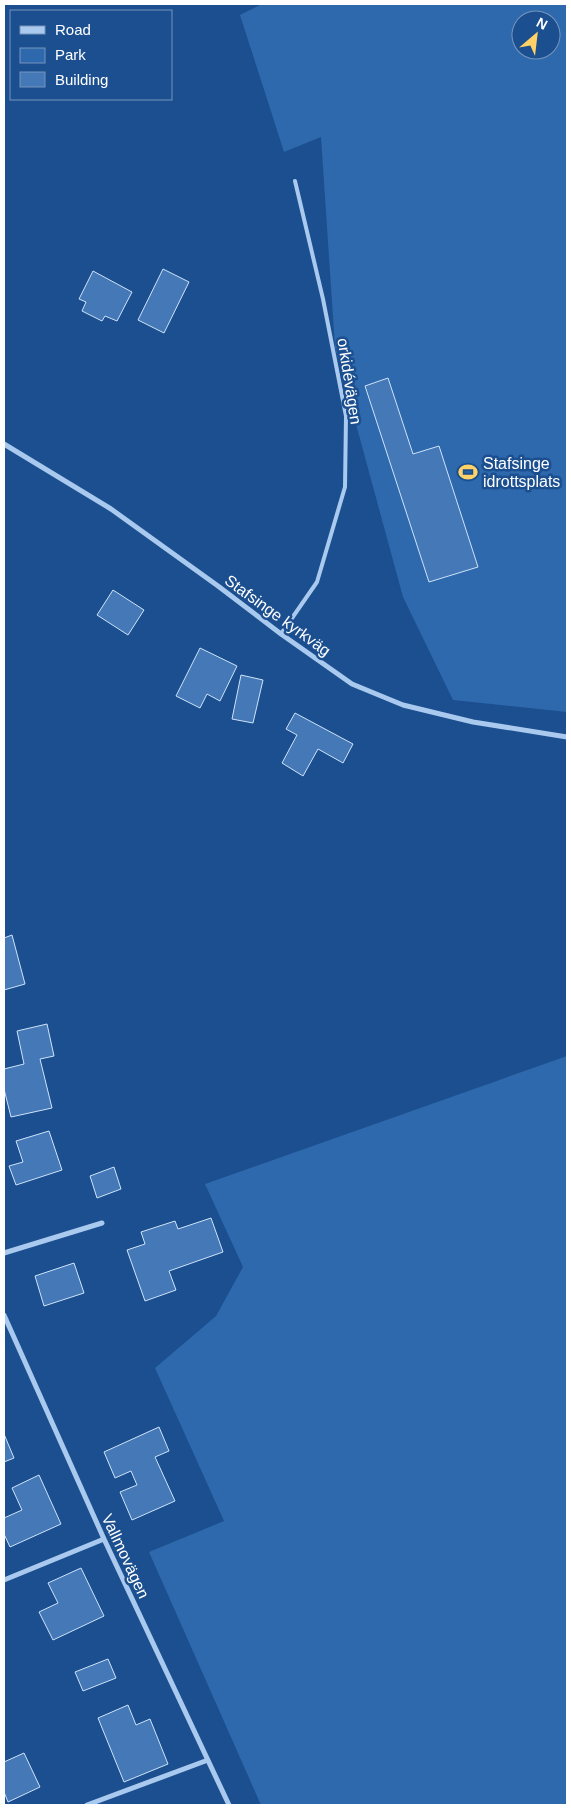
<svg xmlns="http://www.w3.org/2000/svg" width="571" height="1809" font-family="Helvetica,sans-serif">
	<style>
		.green { fill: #2e69ad; fill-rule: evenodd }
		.building { fill: #4478b7; stroke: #cfe3fa }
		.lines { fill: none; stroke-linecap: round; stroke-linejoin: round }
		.lane { stroke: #a9c9ee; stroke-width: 4 }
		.street { stroke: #a9c9ee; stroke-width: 5 }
		.labels { text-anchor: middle; stroke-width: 5; stroke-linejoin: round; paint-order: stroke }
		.street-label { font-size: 16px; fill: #fff; stroke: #1b4f8f }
		.poi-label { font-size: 16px; fill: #fff; stroke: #1b4f8f; text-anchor: start }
	</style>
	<rect width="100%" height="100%" fill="#1b4f8f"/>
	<!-- green -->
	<path class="green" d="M262,4H567V712L453,700L403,597L335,347L321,137L284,152L240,15ZM521,20H551V50H521Z
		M567,1056V1805H261L149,1552L224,1521L155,1368L216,1316L243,1267L205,1184Z"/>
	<!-- building -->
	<path class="building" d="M163,269L189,282L164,333L138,320Z
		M93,271L132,292L117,321L105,316L102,321L82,311L86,302L79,299Z
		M388,378L413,454L439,446L478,567L429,582L365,386Z
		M113,590L144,610L128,635L97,615Z
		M200,648L237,666L220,701L207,694L200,708L176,696Z
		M241,675L263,680L253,723L232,719Z
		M295,713L353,744L343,763L318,749L303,776L282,763L297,735L286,729Z
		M12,935L25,984L4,990V938Z
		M47,1024L54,1056L40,1059L52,1108L11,1117L4,1089V1069L24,1064L17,1031Z
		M49,1131L62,1170L16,1185L9,1166L23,1162L16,1141Z
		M114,1167L121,1189L97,1198L90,1176Z
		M211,1218L223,1252L169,1271L176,1290L145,1301L127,1250L145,1244L141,1232L175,1221L178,1229Z
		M74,1263L84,1293L44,1306L35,1276Z
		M159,1427L169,1451L155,1457L175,1501L132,1520L120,1492L137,1485L131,1471L115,1478L104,1452Z
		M4,1434L14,1458L4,1462Z
		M39,1475L61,1524L10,1547L4,1534V1518L22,1510L12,1488Z
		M81,1568L104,1616L53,1640L39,1612L58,1603L48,1583Z
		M108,1659L116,1678L83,1691L75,1672Z
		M128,1705L136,1725L150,1719L168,1764L124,1782L98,1718Z
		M24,1753L40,1787L8,1802L4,1792V1762Z"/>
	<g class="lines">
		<!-- lane -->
		<path class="lane" d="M281,634L317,582L345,487L346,416L323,299L295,181"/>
		<!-- street -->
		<path class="street" d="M4,444L111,509L218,586L281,634L352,684L403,705L473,722L567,737
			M4,1253L102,1223
			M4,1315L104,1539L229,1805
			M4,1580L104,1539
			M87,1805L208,1760"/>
	</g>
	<!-- icons -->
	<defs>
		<g id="stadium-bare" transform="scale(1.5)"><path d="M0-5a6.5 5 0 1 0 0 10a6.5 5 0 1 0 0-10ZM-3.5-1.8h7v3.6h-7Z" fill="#ffd166" stroke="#1b4f8f" stroke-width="2.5" paint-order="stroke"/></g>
	</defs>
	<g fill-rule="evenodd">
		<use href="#stadium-bare" x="468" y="472"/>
	</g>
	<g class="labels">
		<!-- street labels -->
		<g class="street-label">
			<text transform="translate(350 381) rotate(81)" y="6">orkidévägen</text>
			<text transform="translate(278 615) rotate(36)" y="6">Stafsinge kyrkväg</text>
			<text transform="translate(126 1556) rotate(65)" y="6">Vallmovägen</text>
		</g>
		<!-- poi labels -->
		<g class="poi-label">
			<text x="483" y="469">Stafsinge<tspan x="483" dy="18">idrottsplats</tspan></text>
		</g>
	</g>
	<!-- border -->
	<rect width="571" height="1809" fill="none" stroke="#ffffff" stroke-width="10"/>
	<!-- legend -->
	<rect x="10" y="10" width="162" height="90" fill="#1b4f8f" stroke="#7695bc"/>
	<rect x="20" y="26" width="25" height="8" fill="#a9c9ee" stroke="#7695bc"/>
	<text x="55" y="35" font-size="15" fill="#ffffff">Road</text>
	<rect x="20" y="48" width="25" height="15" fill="#2e69ad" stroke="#7695bc"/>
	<text x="55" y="60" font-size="15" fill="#ffffff">Park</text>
	<rect x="20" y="72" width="25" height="15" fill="#4478b7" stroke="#7695bc"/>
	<text x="55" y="85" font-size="15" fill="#ffffff">Building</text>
	<!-- north arrow -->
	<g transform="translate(536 35) rotate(28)"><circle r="24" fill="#1b4f8f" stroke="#7695bc"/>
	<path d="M0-4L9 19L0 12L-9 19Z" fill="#ffd166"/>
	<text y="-8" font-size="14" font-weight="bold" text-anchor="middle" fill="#ffffff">N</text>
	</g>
</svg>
